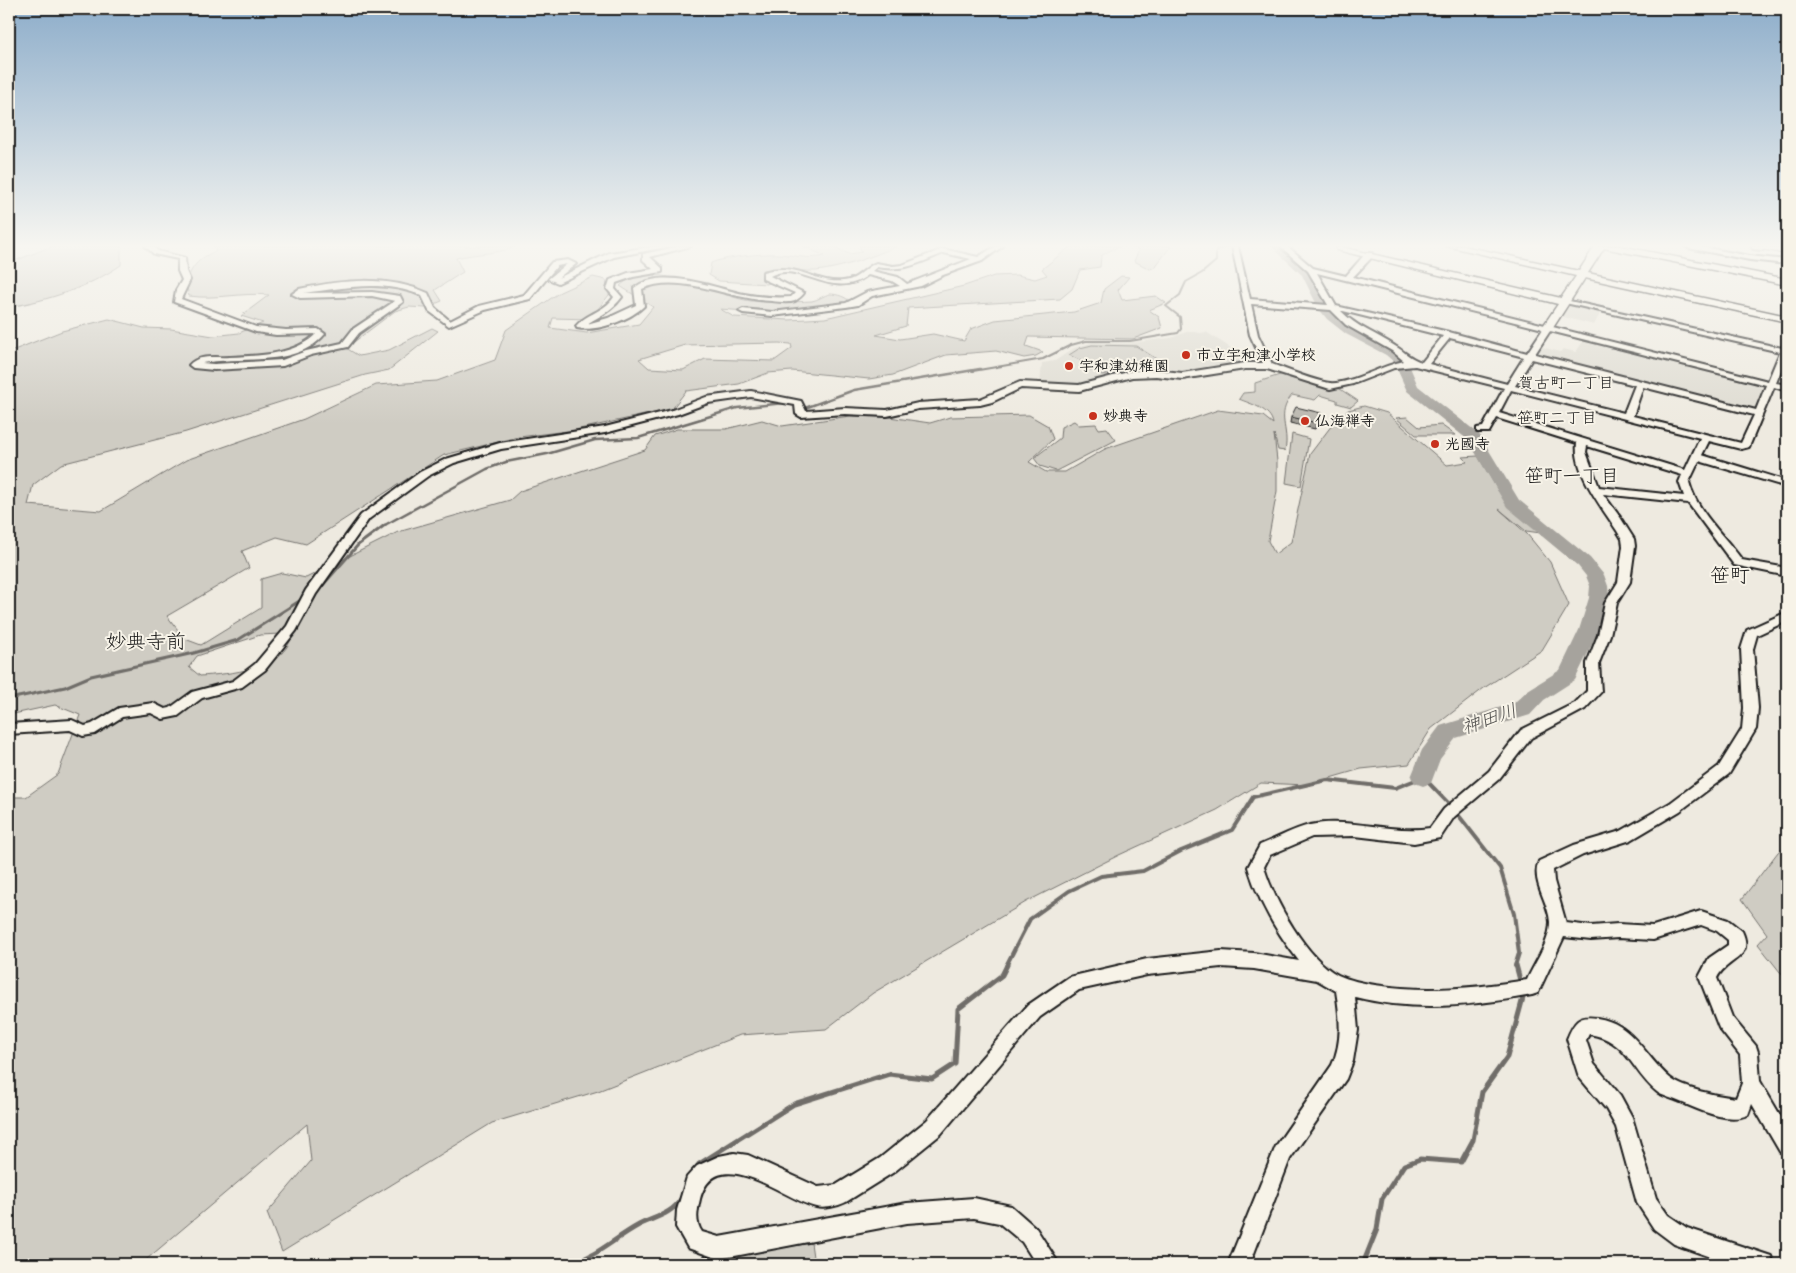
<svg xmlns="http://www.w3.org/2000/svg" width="1796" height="1273" font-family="'Shantell Sans','Klee One',sans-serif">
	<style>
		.built { fill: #dedbd1 }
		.green { fill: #cfccc3; stroke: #767470; fill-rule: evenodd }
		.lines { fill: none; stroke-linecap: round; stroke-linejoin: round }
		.stream-far4 { stroke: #6f6d69; stroke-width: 2 }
		.stream-far3 { stroke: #6f6d69; stroke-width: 2.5 }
		.stream-far2 { stroke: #6f6d69; stroke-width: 3 }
		.stream-far1 { stroke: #6f6d69; stroke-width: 4 }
		.stream { stroke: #6f6d69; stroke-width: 5 }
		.river { fill: #a6a39d; fill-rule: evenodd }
		.street-casing { stroke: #1c1c1c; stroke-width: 4 }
		.secondary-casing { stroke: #1c1c1c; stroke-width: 3 }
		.highway-casing { stroke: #1c1c1c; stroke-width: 4 }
		.street { fill: #f7f3e8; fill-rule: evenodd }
		.secondary { fill: #f7f3e8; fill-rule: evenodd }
		.highway { fill: #f7f3e8; fill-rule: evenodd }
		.wall { fill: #a09d96; stroke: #1c1c1c }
		.building { fill: #bab7af; stroke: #1c1c1c }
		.poi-dot { fill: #c8321e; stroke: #f7f3e8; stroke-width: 2 }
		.labels { text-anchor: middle; stroke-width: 4; stroke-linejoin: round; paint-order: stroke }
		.far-poi-label { font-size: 15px; font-weight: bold; fill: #1c1c1c; stroke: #f7f3e8; text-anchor: start }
		.far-neighbourhood-label { font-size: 16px; fill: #1c1c1c; stroke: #f7f3e8 }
		.neighbourhood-label { font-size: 19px; fill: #1c1c1c; stroke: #f7f3e8 }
		.water-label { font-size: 19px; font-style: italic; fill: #535250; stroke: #f7f3e8 }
		.quarter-label { font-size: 20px; fill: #1c1c1c; stroke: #f7f3e8 }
	</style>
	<rect width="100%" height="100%" fill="#eeeae0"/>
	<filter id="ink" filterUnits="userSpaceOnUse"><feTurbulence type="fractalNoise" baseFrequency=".02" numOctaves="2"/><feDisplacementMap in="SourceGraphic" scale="10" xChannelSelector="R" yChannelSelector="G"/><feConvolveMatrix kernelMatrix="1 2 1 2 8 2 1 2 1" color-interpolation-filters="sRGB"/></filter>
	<g filter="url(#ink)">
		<!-- built -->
		<path class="built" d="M1568,304L1601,312L1594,325L1560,316Z
			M1189,331L1200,333L1206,332L1237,352L1260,353L1263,360H1259L1261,364L1223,365L1185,374L1128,372L1109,377L1089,385H1040L1042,363L1055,361L1074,348L1093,342L1130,343L1171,338Z
			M1584,340L1763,384L1755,410L1545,358L1538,353L1542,347L1560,352L1563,349L1576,352Z"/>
		<!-- green -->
		<path class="green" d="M53,246H121V265C87,288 49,300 9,307V263Z
			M214,246H518C499,254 476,253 456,258L463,272L435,290L442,301L425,308L409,307L395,311L346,348L359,356L389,350L432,328L438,331L389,370L365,375L186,432L61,464L33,485L28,505L101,511L186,460L304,419L376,385L437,381L495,360L506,330L560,292L593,277L606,280L609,295L590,319L553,318L550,328L587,333L639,324L653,307L620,286C650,256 716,297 751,301C770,303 793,302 812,301C818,300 824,295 830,294C837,294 846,297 851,302L828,307L770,313L720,309L734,317L789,320L825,318L964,286L994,276L1017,275L1035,279L1047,275L1042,269L1071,246H1171L1155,267L1150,269L1134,261L1139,250C1125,242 1113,248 1101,256L1100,267L1080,270L1072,289L1060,299L908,308L906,326L876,335L900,339L933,334L964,341L971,329L995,320L1074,312L1101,303L1104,289L1121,276L1129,277L1118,290L1122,300L1156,296L1166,303L1149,310L1159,317L1162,328L1133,339L1029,337L1026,346L1043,352L1036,356L1024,358L996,351L946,355L893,375L869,379L792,371L768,373L739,384L686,391L672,409L575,430L519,437L444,455L306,544L277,537L242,551L249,568L167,616L185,639L201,645L261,608V579L282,573L306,578L398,532L510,500L520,491L645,450L655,436L677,429H726L762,420L782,426L850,416L889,417L930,423L950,417L1029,415L1048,426L1053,439L1029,462L1046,472H1065L1105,449L1218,410L1263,416L1273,424C1271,409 1251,404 1239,399L1243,393L1255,392V383L1286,373L1340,389L1358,401L1351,407L1337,403V400L1320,395L1315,400L1292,395C1275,416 1290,428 1285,451L1278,450L1274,434L1277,461V491L1268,541L1275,554L1291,542L1310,454L1332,425L1348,410L1364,406L1387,413L1447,465L1467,462L1462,457L1478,456L1499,492L1541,533L1526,531L1499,509L1527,534L1550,562L1569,605L1542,650L1484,688L1431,729L1409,764L1361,769L1306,785L1261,783L1217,810L1119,855L1026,902L873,993L826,1029L740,1035L598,1091L492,1123L282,1252L267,1213L311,1161L307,1124L141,1264H9V797H26L58,774L80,715L55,705L9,715V352L62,331L109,319L144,328L171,329L213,336L239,333L263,323L241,316L269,295C242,292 216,300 189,296C182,275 197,258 216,251ZM779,343L791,344L792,348L774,361L705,359L683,370L649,368L639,359L685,345ZM281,634L292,635C285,670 228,674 200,676L189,667L197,656L260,635Z
			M803,246H832L849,254L862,252L859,246H898C873,256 844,268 816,271C795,272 784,265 762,271V278L771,282L767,284L719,281L709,275L711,263C724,257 763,253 779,254C795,255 808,260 825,256Z
			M1092,345L1136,346L1163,363L1153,365L1160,371L1128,370L1102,375L1084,367L1088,364L1069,355L1080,348Z
			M1407,417L1419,427L1441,425L1455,435H1416L1396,418Z
			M1074,421L1079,425L1096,424L1099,429L1107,428L1116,440L1056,471L1040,466L1034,458L1060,438L1061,427Z
			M1292,434L1309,439L1301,486L1286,483Z
			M1787,845V977L1780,972L1758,944L1767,934L1742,899L1778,852Z
			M811,1243L814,1264H687Z"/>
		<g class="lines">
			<!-- stream-far4 -->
			<path class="stream-far4" d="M973,371L1043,359L1071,345L1086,341H1130L1178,333L1181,329L1180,317L1166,306L1180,295L1186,282L1202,273L1216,261V250L1232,246"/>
			<!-- stream-far3 -->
			<path class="stream-far3" d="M383,526L487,469L506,462L547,454L595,440L638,438L737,408L784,403L805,408L854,390L980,369"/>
			<!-- stream-far2 -->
			<path class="stream-far2" d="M323,585L358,545L385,525
				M9,699L65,687L91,676L194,653L238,640L301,600"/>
			<!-- stream-far1 -->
			<path class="stream-far1" d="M1456,812L1500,868L1514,914L1519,953L1515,966
				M1006,966L1030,919L1069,891L1101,876L1143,871L1181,851L1232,830L1253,797L1327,780L1395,788L1423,777L1452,807"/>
			<!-- stream -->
			<path class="stream" d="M1516,965L1521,984
				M696,1169L699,1164L794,1104L889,1074L932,1079L955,1064L958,1009L1002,975L1007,965
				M571,1264C597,1256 615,1238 639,1225C654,1217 671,1215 681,1199
				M1363,1264L1377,1229L1382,1199L1404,1165L1420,1159L1461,1162L1473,1140L1482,1092L1507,1057L1524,994"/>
			<!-- river -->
			<path class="river" d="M1271,246H1282L1311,271L1335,313L1356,328L1396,349L1407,360L1418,386L1479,434L1519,500L1590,558L1604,575L1608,586L1609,598L1599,630L1575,680L1544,700L1530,715L1456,738L1440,759L1431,783L1423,786L1415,783L1411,777L1422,750L1440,726L1514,703L1528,690L1560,670L1579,630L1589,598L1590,586L1586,576L1578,566L1507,507L1468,440L1407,391L1394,362L1386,355L1346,334L1327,319L1319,309L1302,275Z"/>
			<!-- street casing -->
			<g class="street-casing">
				<path id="street" d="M145,246H152L158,251L185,258L186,271L190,280L181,299L256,327L286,330L318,329L325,334C297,368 240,356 202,363L214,364L282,360L306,351L342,343L353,329L395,301L372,296L300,298L292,294L299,289C343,280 386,275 428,293L435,308L450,321L479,306L524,295L552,262L568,260L576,264L558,278L609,253L657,246H671L614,257L558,283L548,279L567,264L557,266L530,299L485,310L449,326L429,311L422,296C383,279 345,288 304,293L372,292L400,296L403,302L359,333L348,347L311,355L283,366L214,370L193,368L189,365C199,354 215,358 229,357C257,356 295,355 316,334L276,335L256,332L174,302L176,290L182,280L178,271V259L154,254Z
					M681,246H691L650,257L662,268V272L633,277L616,283L615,289L622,297C612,311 601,315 587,324L608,318L636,305L634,288C661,266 714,288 744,294C760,297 775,298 791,297L795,293L763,279V272C798,261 814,284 843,281C858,280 864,268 876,263L893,266L902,265L943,249L978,257L996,246H1003L982,261L943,275L921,286L872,296L858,305L846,307L772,316L743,313L739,311L743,309L772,312L846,303L867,292L900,286L892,281L868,275C832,303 799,259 770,276L804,293C802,296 798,299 795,301C789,303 779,302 772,301C731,300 680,272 642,289L644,306C630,320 597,332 577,328L576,326C587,313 604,312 614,297L607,289L610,280L628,273L653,269L643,260V254ZM944,253L971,259L907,284L898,277L872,271L877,267C904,272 919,263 944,253Z
					M1232,246H1238L1250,299L1328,305L1308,271L1280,246H1287L1313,268L1346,276L1366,253H1372V257L1353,277L1768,381L1780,352L1561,302L1565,300L1782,348L1784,343H1787V355L1776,383L1787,385V391L1774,387L1749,447L1741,449L1709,441L1702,455L1787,481V487L1699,461L1689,482C1697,512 1724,535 1742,560L1787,568V576L1734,565L1688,503L1603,494L1620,517L1634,539L1635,546L1630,582L1617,603L1610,635L1599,663L1601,692L1585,709L1531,738L1499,779L1454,817L1440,838L1414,843L1355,836L1312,837L1270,855L1264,867C1274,901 1307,959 1338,975C1349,980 1363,983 1375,985C1426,993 1476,988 1527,980C1535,962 1550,942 1550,922C1549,902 1530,881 1539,861L1574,845L1621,831L1670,803L1719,766L1742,729L1744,708L1741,649L1747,630L1787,612V621L1757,635L1753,649L1758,708L1756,729L1729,774L1680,811L1631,840L1583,855L1553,870L1554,881L1566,923L1591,926L1618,924L1653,926L1701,911L1728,920L1742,931C1755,959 1727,958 1717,978L1732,1017L1756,1046L1758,1052L1760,1081L1787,1127V1155L1780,1152L1752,1104L1748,1115C1726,1124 1698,1109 1678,1101C1672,1098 1662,1096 1657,1092C1631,1071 1628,1040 1589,1034L1586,1040L1594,1064L1620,1095L1632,1117L1656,1198L1668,1215L1687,1228L1771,1256L1774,1264H1731L1674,1244L1654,1229L1637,1203L1616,1127L1606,1109L1579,1077L1567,1039C1574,1022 1578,1015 1597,1018C1633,1023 1645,1057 1670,1078C1683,1089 1718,1096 1736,1098L1742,1083L1740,1055L1719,1028L1699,977L1709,958L1728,945V940L1717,931L1701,925L1653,940L1618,938L1591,940L1564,937L1538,993L1532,995C1472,1006 1414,1012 1355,997L1358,1030L1353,1061L1346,1079L1290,1159L1250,1264H1228L1276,1146L1332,1065C1343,1041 1340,1016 1336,991L1317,980L1254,969L1221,967L1147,975L1079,990L1040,1017L941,1134L894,1172L846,1202C838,1206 825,1209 816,1207C785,1200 716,1140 700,1199C697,1212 695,1222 702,1232L719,1237L907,1203L974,1198L1011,1206L1036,1228L1059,1264H1036L1022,1242L999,1223L974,1218L907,1223L719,1259L688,1248L676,1227L677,1210L687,1177L697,1166L719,1156L734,1153L748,1155L818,1187L836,1185L880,1158L927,1120L1028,1005L1069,977L1147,959L1221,951L1254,953L1299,961C1277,933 1258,901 1248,867L1260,845C1276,839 1293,829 1310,825C1349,817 1391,834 1430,828L1444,809L1489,771L1521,730L1575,703L1587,691V663L1598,635L1605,603L1618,582L1623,546L1622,539C1607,513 1573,475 1577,443L1497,418L1489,432H1477V428L1483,427L1504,388L1415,366L1394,368L1353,384L1330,389L1267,369H1245L1182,379L1156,376L1132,377L1079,391L1021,388L992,402L980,405L918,409L887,416L845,414L801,417L796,414L795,405L751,397L708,403L678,414L605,433L501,449L454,463L428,476L369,519L316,594L296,631L265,670L242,687L202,698L178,716L163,719L151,713L122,717L95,734L83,736L70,730L9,734V724L72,720L85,726L92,724L119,708L153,703L165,709L170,708L192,692L233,681L255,664L287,626L306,590L361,515L420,472L446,459L500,443L605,427L672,410L706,397L751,391L801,401L806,411L845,408L887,410L918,403L980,399L1020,382L1079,385L1132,371L1156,370L1182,373L1245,363H1263L1250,335ZM1317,273L1543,329L1527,353L1449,332L1336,306ZM1251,304L1331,310L1346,325L1392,351L1404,361C1383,365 1348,385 1330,383C1314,381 1288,370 1272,364L1258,335ZM1341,311H1343L1443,336L1422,362C1411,359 1405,352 1395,346C1377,334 1356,327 1341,311ZM1550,331L1766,385L1756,410L1535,354ZM1450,338L1524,357L1507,384L1429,364ZM1532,359L1635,385L1624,413L1515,386ZM1643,387L1754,415L1741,443L1633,416ZM1511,390L1700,438L1685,470L1499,413ZM1587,446L1682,475L1679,482L1684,496L1599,487L1586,452Z
					M1685,246H1697L1750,256L1787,260V264L1750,260L1688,248Z"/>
			</g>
			<!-- secondary casing -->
			<g class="secondary-casing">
				<path id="secondary" d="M1337,246L1561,298L1576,276L1447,246H1464L1579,271L1595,246H1620L1787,279V285L1604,248L1588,273L1787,316V322L1585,278L1551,331L1547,332L1541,329L1558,304L1337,250Z
					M1756,246L1787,248V254L1758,248Z"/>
			</g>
			<!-- highway casing -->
			<g class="highway-casing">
				<path id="highway" d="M1751,246H1769L1763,250L1753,249Z"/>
			</g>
			<!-- street -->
			<use href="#street" class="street"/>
			<!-- secondary -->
			<use href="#secondary" class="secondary"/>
			<!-- highway -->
			<use href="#highway" class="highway"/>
		</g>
		<!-- wall -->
		<path class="wall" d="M1321,413L1315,429L1290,423L1291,417Z"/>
		<!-- building -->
		<path class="building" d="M1296,407L1321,413L1317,423L1291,417Z"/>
	</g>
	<!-- sky -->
	<linearGradient id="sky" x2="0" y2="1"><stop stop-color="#8dadca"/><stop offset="0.58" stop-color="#f7f6f1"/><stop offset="1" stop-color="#f7f6f1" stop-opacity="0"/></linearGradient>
	<rect width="1796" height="424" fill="url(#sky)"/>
	<!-- markers -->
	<g class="poi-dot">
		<circle cx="1186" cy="355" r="5"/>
		<circle cx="1069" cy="366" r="5"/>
		<circle cx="1093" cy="416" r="5"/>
		<circle cx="1305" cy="421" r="5"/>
		<circle cx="1435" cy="444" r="5"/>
	</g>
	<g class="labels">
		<!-- far-poi labels -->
		<g class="far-poi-label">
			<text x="1196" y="360">市立宇和津小学校</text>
			<text x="1079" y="371">宇和津幼稚園</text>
			<text x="1103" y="421">妙典寺</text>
			<text x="1315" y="426">仏海禅寺</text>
			<text x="1445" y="449">光國寺</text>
		</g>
		<!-- far-neighbourhood labels -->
		<g class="far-neighbourhood-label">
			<text x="1566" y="388">賀古町一丁目</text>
			<text x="1557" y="423">笹町二丁目</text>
		</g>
		<!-- neighbourhood labels -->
		<g class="neighbourhood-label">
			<text x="1572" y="482">笹町一丁目</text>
		</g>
		<!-- water labels -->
		<g class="water-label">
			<text transform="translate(1489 718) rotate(-19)" y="7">神田川</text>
		</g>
		<!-- quarter labels -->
		<g class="quarter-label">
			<text x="1730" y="582">笹町</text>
			<text x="146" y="648">妙典寺前</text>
		</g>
	</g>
	<!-- margin -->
	<rect width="1796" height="1273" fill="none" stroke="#f7f3e8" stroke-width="30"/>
	<rect x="15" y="15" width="1766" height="1243" fill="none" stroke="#1c1c1c" stroke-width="2" filter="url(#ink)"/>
</svg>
